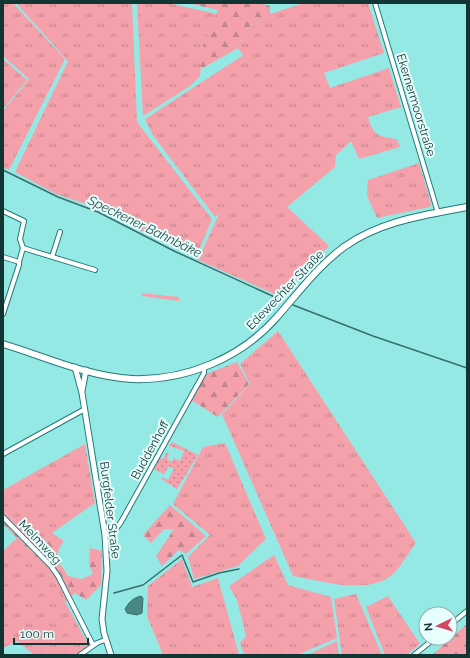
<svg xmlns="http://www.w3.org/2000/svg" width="470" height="658" font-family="Raleway,sans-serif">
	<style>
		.grass { fill: url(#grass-tufts) }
		.forest { fill: url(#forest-firs) }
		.park { fill: url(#park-dots) }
		.pitch { fill: #f4a1ab }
		.water { fill: #478885; stroke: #376f6c }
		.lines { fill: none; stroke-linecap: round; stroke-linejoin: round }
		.stream { stroke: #376f6c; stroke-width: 1.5 }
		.minor-casing { stroke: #217b78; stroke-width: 6 }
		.tertiary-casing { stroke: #217b78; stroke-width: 7 }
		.secondary-casing { stroke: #217b78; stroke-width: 8 }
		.minor { stroke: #fff; stroke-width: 4 }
		.tertiary { stroke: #fff; stroke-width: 5 }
		.secondary { stroke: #fff; stroke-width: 6 }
		.labels { text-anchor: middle; stroke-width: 4; stroke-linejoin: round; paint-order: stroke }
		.street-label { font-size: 12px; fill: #113533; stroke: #e7fefd }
		.water-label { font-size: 13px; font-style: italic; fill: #294b49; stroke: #e7fefd }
	</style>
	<defs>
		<pattern id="grass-tufts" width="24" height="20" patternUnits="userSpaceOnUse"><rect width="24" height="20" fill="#f4a1ab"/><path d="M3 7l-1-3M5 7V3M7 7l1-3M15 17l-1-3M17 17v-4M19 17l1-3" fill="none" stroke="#c4848c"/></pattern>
		<pattern id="forest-firs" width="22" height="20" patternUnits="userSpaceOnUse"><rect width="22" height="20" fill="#f4a1ab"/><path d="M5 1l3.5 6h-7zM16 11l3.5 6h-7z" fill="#c4848c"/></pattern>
		<pattern id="park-dots" width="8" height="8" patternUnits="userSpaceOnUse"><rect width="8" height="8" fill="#f4a1ab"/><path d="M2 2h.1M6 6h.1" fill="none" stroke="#c4848c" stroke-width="1.8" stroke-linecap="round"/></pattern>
	</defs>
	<rect width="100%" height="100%" fill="#95e9e5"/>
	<!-- grass -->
	<path class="grass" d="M3,3H13L65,59L9,170L3,167V111L29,79L3,56Z
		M16,3H132L137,122L212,219L196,258L95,207L56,194L15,172L68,61Z
		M137,3H168L217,14L203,46L200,76L190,86L143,116Z
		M304,3H368L384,53L324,73L330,88L389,68L401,107L368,117C373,136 380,137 397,139L400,147L359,159L351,141L336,155L335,167L287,207L329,246L279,296L198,260L219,214L215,217L152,134L145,119L242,56L244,57L238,48L247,28L270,17V14Z
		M3,59L27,80L3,109Z
		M419,163L431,203L430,207L377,218L367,196L368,180Z
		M278,331L416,543C408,553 401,567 392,575C368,595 320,581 293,576L222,414L250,384L240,364Z
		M225,443L266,539L238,566L194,579L188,557L210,535L173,504L203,447Z
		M85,444L95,503L36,544L3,510V490Z
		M25,546L54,581L89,646L76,655H34L17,641L3,648V563L20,548Z
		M274,555L288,585L331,597L337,638L297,655H244L240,643L246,636L237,600L229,586Z
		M182,559L192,587L218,578L239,655H163L147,616L148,586Z
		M356,594L382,655H342L334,599Z
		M388,596L420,644L407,655H385L366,607Z
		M337,641L339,655H307Z"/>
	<!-- forest -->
	<path class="forest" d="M188,3H259L270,6V17L247,28L238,48L203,68L200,66L203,46L218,10Z
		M237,362L249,384L218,417L191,400L206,374Z
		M170,505L206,536L186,554L179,550L162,566L156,556L174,529H164L151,543L143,535Z
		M3,510L36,544L52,533L64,541L59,548L57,559L68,576L81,579L93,574L89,564L90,548L102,551L101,585L86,600L75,593L65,602L54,581L25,546L20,548L3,563V551L17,538L3,524Z
		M467,624V655H432Z"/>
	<!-- park -->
	<path class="park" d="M172,442L198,455L177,489L161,479L162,477L168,480L174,469L169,466L164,474L154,469L159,458L163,459L166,453L169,454L167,459L172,462L173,458L180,461L184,451L169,446Z"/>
	<!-- pitch -->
	<path class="pitch" d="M142,293L179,297V301L142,296Z"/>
	<!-- water -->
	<path class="water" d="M141,596L143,598L142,613L137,615L127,613L125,609C129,602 133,598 141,596Z"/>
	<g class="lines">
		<!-- stream -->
		<path class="stream" d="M3,170L58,197L98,212L174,251L279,299
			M293,305L373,336L467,368
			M114,593L143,585L182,555L193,582L219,573L239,569"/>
		<!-- minor casing -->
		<g class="minor-casing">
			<path id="minor" d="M375,3L438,213
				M3,211L24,221L20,239L23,248L19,262V265L3,314
				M23,248L95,270
				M3,257L19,262
				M52,257L60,232
				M3,454L85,409
				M3,517L51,566L58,576L93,645
				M105,535L113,533L121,522L204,373V368
				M450,625L467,611
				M80,655L97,643L105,640
				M414,655L435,638"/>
		</g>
		<!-- tertiary casing -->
		<g class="tertiary-casing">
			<path id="tertiary" d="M75,367L82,393L105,535L107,571L102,619L104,633L111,655
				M82,391L86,370"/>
		</g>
		<!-- secondary casing -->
		<g class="secondary-casing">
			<path id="secondary" d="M3,344C43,356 89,377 132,379C186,381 241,358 277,317C299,292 318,266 344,247C380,221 425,215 467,207"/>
		</g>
		<!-- minor -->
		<use href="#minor" class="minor"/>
		<!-- tertiary -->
		<use href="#tertiary" class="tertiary"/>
		<!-- secondary -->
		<use href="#secondary" class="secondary"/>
	</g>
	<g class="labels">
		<!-- street labels -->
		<g class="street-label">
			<text transform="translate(416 105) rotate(73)" y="4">Ekernermoorstraße</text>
			<text transform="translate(285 290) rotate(-46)" y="4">Edewechter Straße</text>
			<text transform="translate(150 450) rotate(-61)" y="4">Buddenhoff</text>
			<text transform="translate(110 510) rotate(83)" y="4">Burgfelder Straße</text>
			<text transform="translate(40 542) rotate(47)" y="4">Melmweg</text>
		</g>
		<!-- water labels -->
		<g class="water-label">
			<text transform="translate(145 226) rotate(26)" y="5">Speckener Bahnbäke</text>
		</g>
	</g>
	<!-- border -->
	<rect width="470" height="658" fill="none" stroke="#113533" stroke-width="8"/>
	<!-- north arrow -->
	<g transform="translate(438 626) rotate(265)"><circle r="19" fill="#e7fefd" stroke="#91aeac"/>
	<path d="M0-3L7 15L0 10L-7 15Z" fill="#d44463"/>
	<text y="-6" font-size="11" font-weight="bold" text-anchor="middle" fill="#113533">N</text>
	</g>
	<!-- scale -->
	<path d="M14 638v6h74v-6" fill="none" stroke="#113533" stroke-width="2"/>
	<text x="20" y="638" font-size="12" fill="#113533" stroke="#e7fefd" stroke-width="3" paint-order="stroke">100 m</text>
</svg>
